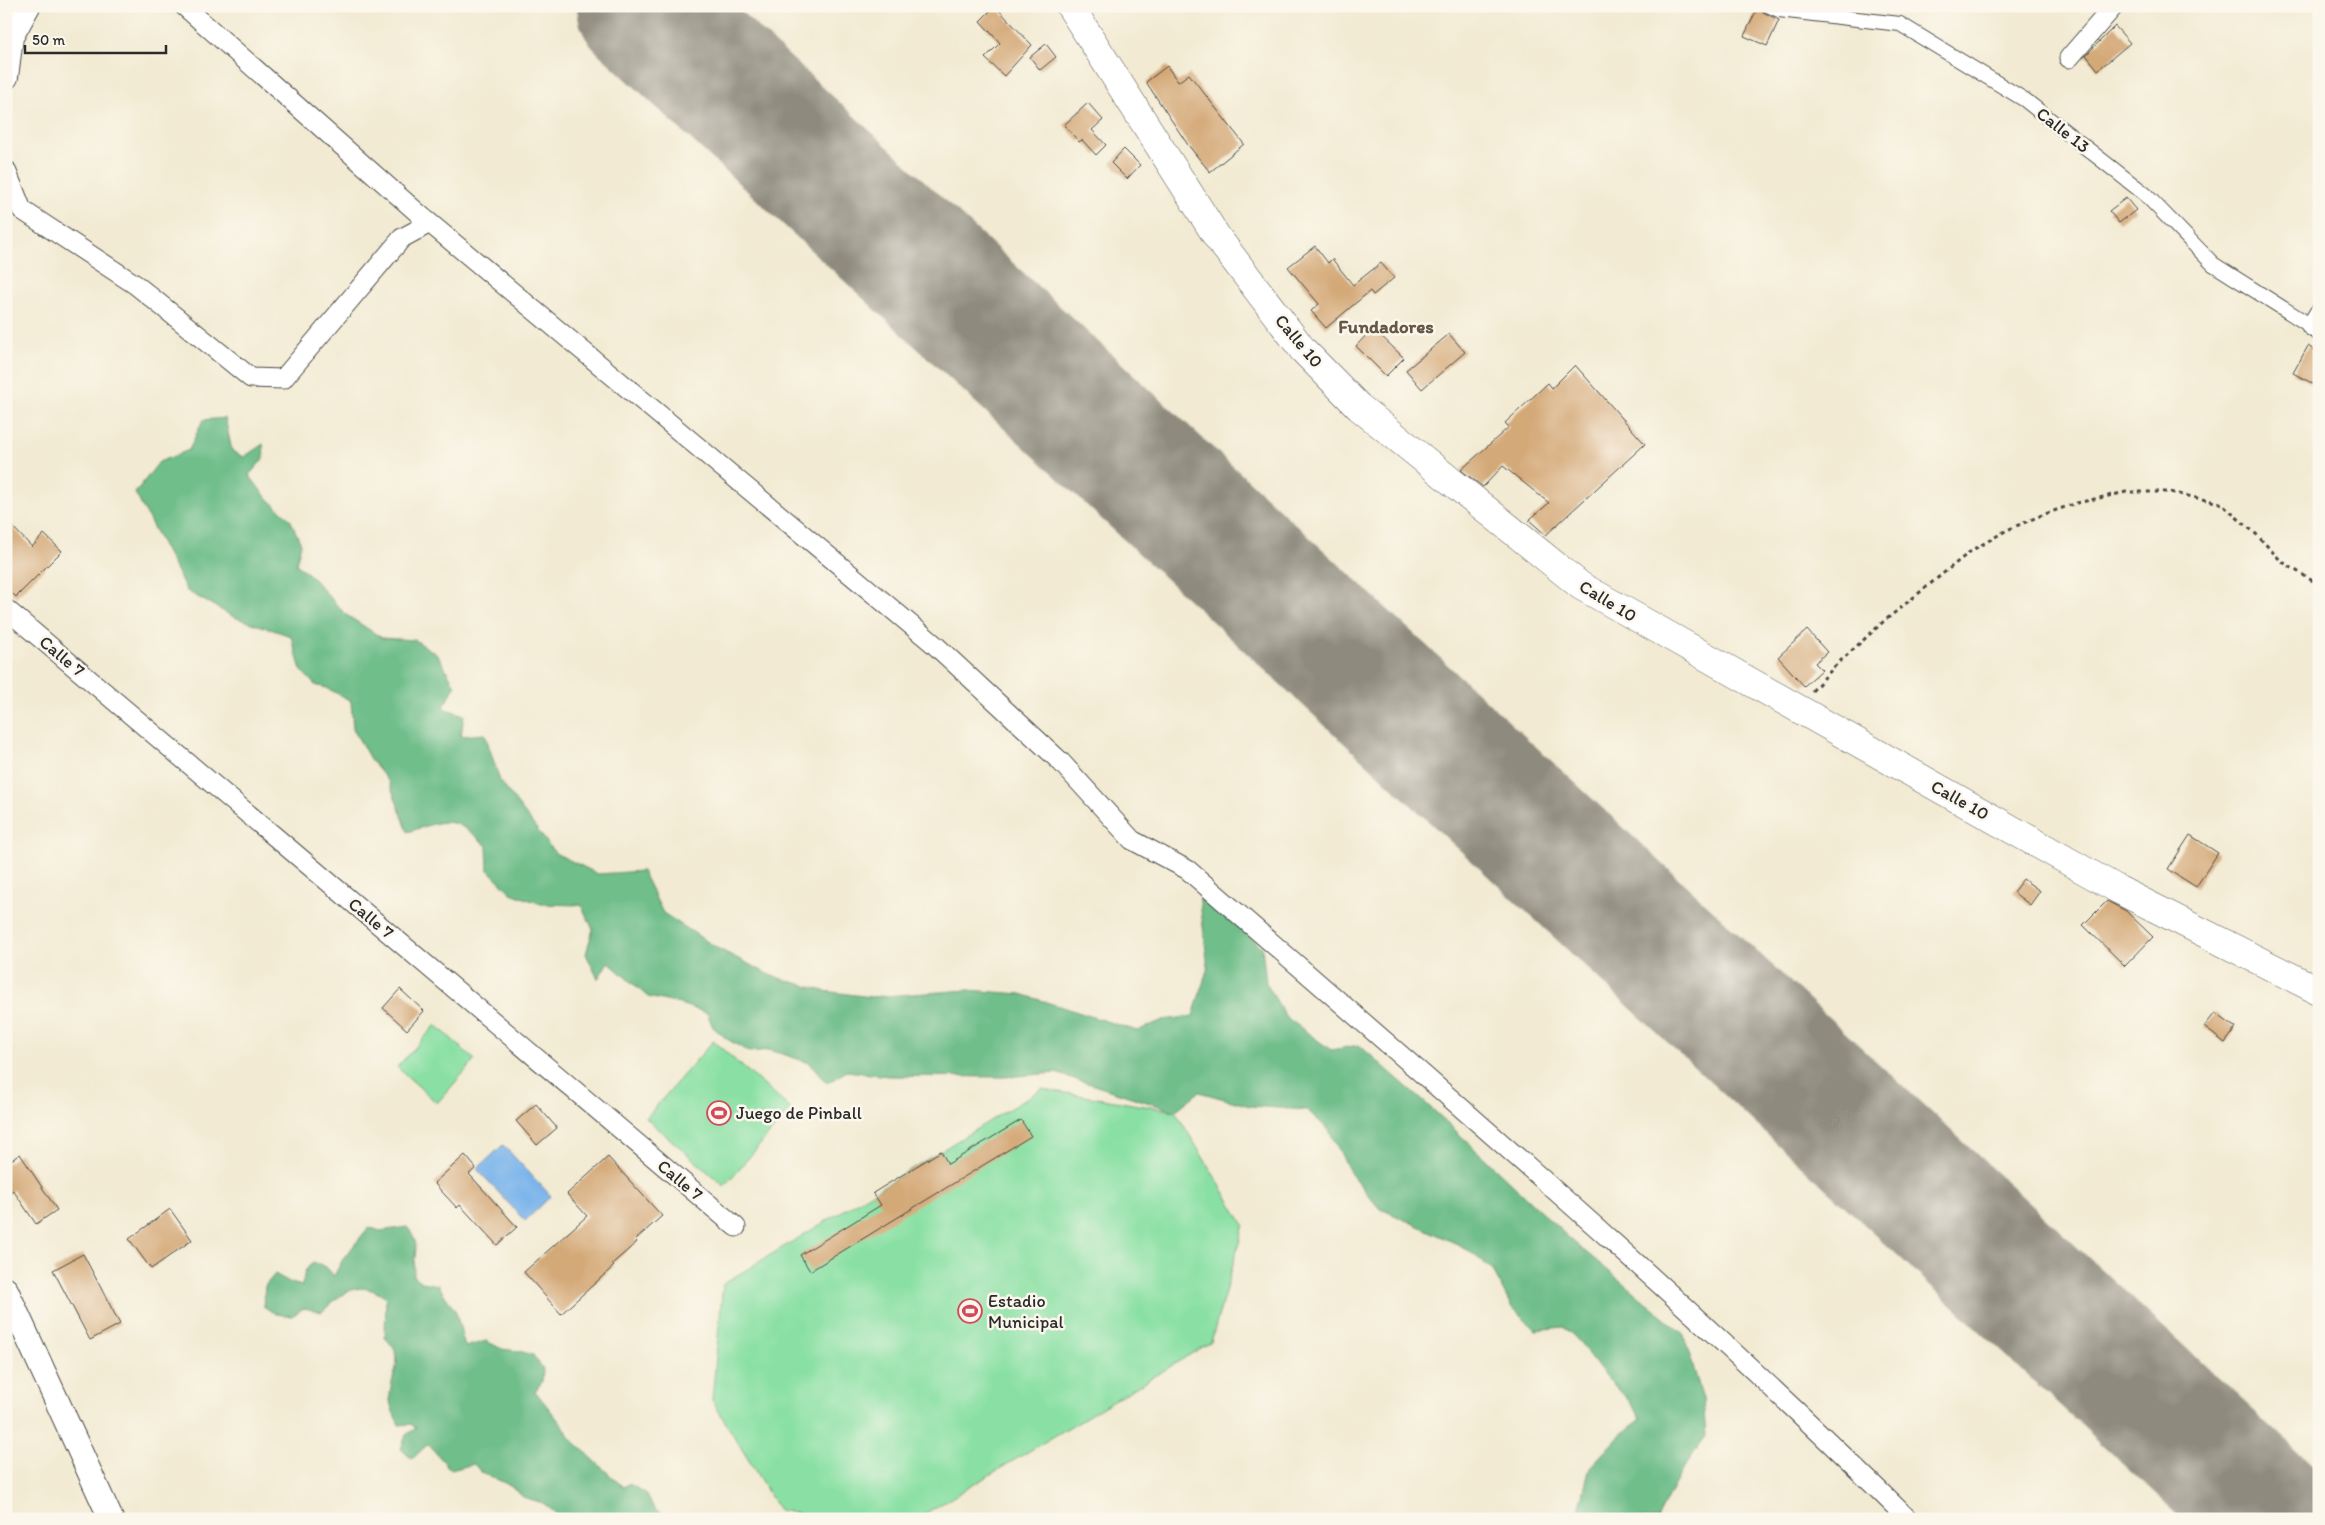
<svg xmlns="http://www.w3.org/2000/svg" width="2325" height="1525" font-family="Itim,sans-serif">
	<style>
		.green { fill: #8ae0a4; stroke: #5a8668 }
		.forest { fill: #6fbe8a; stroke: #4d745a }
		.water { fill: #7ab4eb; stroke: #52708b }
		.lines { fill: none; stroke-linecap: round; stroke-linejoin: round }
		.runway { stroke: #8e8a7e; stroke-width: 128 }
		.building { fill: #d4a978 }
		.pedestrian-casing { stroke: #494844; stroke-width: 16 }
		.minor-casing { stroke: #494844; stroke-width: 21 }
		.tertiary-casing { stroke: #494844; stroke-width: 26 }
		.primary-casing { stroke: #494844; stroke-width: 29 }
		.path { stroke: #494844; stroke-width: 3; stroke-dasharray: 4 4; stroke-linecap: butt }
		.pedestrian { stroke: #fff; stroke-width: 14 }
		.minor { stroke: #fff; stroke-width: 19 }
		.tertiary { stroke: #fff; stroke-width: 24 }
		.primary { stroke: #fff; stroke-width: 28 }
		.labels { text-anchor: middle; stroke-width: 5; stroke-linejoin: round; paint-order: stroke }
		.street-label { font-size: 18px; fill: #2b2b2b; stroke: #fbf7ec }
		.poi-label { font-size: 18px; fill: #2b2b2b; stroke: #fbf7ec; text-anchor: start }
		.neighbourhood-label { font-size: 19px; font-weight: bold; fill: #665746; stroke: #fbf7ec }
	</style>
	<rect width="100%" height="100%" fill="#fbf7ec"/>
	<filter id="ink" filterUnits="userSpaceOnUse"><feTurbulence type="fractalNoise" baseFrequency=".02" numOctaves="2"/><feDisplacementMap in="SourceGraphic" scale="10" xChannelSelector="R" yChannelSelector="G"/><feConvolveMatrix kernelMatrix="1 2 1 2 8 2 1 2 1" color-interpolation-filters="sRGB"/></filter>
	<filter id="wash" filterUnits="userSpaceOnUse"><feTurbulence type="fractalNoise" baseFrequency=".0096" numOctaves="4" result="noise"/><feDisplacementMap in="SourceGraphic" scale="20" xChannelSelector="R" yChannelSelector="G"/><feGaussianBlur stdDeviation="1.12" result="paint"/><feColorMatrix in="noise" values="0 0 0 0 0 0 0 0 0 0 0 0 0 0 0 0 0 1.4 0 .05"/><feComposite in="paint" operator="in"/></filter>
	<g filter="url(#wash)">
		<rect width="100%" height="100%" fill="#f2ead2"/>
		<!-- green -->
		<path class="green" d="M436,1025L475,1060L437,1103L397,1067Z
			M713,1041L791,1109L724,1186L646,1118Z
			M1042,1089L1175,1111L1244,1225L1211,1342L916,1519H828L779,1510L712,1400L723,1284Z"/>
		<!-- forest -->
		<path class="forest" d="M225,418L232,451L244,457L263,444L264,458L249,475L265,496L290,519L301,544L296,564L310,575L345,614L382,638L415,640L438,655L455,686L443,708L464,715L461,736L485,734L500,781L555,853L598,874L642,871L663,913L717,948L772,976L824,991L871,997L968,990L1021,994L1137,1031L1163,1020L1193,1016L1208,967L1199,894L1262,947L1266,983L1286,1017L1331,1050L1359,1045L1439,1115L1569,1238L1683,1333L1703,1399L1706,1436L1682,1470L1657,1519H1577L1590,1467L1620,1435L1641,1419C1631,1399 1615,1388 1602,1371C1589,1355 1580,1339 1563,1327L1535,1330L1511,1306L1492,1269L1464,1247L1379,1208L1351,1174L1329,1130L1307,1110L1250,1106L1199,1092L1175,1111L1056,1073L1004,1077L888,1076L847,1071L827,1083L810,1063L770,1050L749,1052L727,1039L713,1027L707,1013L680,1004L648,997L608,962L598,979L586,954L593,929L581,905L541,904L511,893L488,870L487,846C454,816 448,818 408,832L389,782L370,759L353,729L351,701L327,688L315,685L301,670L291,636L234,617L187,591L135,493L159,462L189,450L203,420Z
			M369,1227L380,1231L407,1227C423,1245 412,1255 414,1276L422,1282L438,1285L456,1312L465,1347L486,1341L502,1349L519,1351L533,1355L543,1369L542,1382L535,1391L566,1430L569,1437L623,1487L629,1484L647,1494L654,1509L670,1519H563L543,1503L523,1497L511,1486L481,1472L474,1464L451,1470L428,1444L412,1459L401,1449L406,1435L416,1428L411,1424L399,1425C396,1418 390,1407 390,1399C389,1374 409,1359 385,1338L386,1298C359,1278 343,1292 322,1312L304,1308L292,1316L276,1314L263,1306L265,1286L275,1274L291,1283L302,1286L305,1271L313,1262L326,1267L334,1276L343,1259Z"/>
		<!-- water -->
		<path class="water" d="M503,1145L551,1196L525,1221L477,1169Z"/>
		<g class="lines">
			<!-- runway -->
			<path class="runway" d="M641,6L2277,1519"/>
		</g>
		<g id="blocks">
			<!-- building -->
			<path class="building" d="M995,6L1032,45L1004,76L985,58L1000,43L980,21Z
				M1757,9L1779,20L1767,46L1744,36Z
				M2115,26L2130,43L2098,70L2086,55Z
				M1046,44L1056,57L1040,70L1030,57Z
				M1167,66L1178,82L1189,74L1244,144L1210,172L1188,145L1146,82Z
				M1088,103L1103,120L1092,130L1106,145L1096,155L1082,140L1079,142L1064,125Z
				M1124,149L1140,165L1127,179L1111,163Z
				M2126,198L2136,210L2119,223L2109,211Z
				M1315,246L1328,263L1332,259L1353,285L1381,263L1394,278L1373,295L1370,291L1326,328L1311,311L1319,304L1288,267Z
				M1373,328L1404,358L1386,376L1356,346Z
				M1449,334L1465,352L1422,389L1406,370Z
				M2308,346L2319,353V387L2293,373Z
				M1575,365L1645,444L1546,535L1529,520L1549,503L1503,466L1483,487L1461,470L1509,427L1505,423L1548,383L1552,388Z
				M6,520L32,547L44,534L62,551L16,597L6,587Z
				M1807,630L1827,652L1815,663L1822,670L1804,686L1778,657Z
				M2190,835L2218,853L2196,887L2168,869Z
				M2023,879L2040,891L2030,905L2013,892Z
				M2107,901L2126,911L2153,937L2125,966L2083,925Z
				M400,989L424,1011L407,1030L383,1008Z
				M2215,1013L2236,1028L2225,1043L2204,1027Z
				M536,1104L557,1128L537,1145L516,1121Z
				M1021,1120L1031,1136L810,1271L800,1255L881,1205L873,1193L941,1151L948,1164Z
				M20,1154L57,1210L36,1224L13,1190L6,1196V1164Z
				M465,1155L476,1168L469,1174L517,1227L497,1245L460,1205L457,1208L434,1183Z
				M608,1157L662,1216L635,1240L637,1242L612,1264L614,1266L561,1314L524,1272L587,1216L567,1194Z
				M170,1209L192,1240L151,1269L129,1239Z
				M83,1254L120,1324L90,1340L53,1270Z"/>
		</g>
	</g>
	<g filter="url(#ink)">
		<use href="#blocks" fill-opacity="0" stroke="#494844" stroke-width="1"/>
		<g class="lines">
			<!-- pedestrian casing -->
			<g class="pedestrian-casing">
				<path id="pedestrian" d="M1770,6L1779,10L1900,24L2025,100L2145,194L2213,264L2311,326"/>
			</g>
			<!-- minor casing -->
			<g class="minor-casing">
				<path id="minor" d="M184,6L419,214L935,645L1061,762L1132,840L1188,870C1431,1082 1678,1291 1908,1519
					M2069,58L2114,6
					M6,170L22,210L136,285L251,378L283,379L402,238L430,223
					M2319,313L2311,326L2319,331
					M6,609L736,1227"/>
			</g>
			<!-- tertiary casing -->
			<g class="tertiary-casing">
				<path id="tertiary" d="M6,77L11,37L28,6
					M6,1290L111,1519"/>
			</g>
			<!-- primary casing -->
			<g class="primary-casing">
				<path id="primary" d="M1070,6L1217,237L1303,350L1359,407L1581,586L2119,890L2319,991"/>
			</g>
			<!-- path -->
			<path class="path" d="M1812,691L1835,666L1883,622L1971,551L2007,530L2042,515L2077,503L2126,492H2170L2220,503L2256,534L2281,561L2311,580L2319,582"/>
			<!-- pedestrian -->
			<use href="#pedestrian" class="pedestrian"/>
			<!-- minor -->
			<use href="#minor" class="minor"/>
			<!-- tertiary -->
			<use href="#tertiary" class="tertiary"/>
			<!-- primary -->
			<use href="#primary" class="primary"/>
		</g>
	</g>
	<!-- icons -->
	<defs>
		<g id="stadium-ring" transform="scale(1.25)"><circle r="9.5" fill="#fbf7ec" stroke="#d1495b" stroke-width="1.5"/><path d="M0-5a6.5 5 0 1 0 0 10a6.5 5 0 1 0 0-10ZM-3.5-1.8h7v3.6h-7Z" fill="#d1495b"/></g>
	</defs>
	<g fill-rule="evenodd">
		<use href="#stadium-ring" x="719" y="1113"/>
		<use href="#stadium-ring" x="970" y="1311"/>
	</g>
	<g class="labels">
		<!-- street labels -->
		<g class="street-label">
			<text transform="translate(2063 130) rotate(38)" y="6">Calle 13</text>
			<text transform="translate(1299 341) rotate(50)" y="6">Calle 10</text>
			<text transform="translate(1608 601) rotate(31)" y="6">Calle 10</text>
			<text transform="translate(62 656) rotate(40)" y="6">Calle 7</text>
			<text transform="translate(1960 800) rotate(29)" y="6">Calle 10</text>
			<text transform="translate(371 918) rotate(40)" y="6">Calle 7</text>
			<text transform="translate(680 1180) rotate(40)" y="6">Calle 7</text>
		</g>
		<!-- poi labels -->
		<g class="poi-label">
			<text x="736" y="1119">Juego de Pinball</text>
			<text x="988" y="1307">Estadio<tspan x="988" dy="21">Municipal</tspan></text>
		</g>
		<!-- neighbourhood labels -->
		<g class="neighbourhood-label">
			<text x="1386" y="333">Fundadores</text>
		</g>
	</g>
	<!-- margin -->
	<rect width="2325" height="1525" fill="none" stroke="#fbf7ec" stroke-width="25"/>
	<!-- scale -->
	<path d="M25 45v8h141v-8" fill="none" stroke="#2b2b2b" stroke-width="2.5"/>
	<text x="32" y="45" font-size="15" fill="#2b2b2b" stroke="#fbf7ec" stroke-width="4" paint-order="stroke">50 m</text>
</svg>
